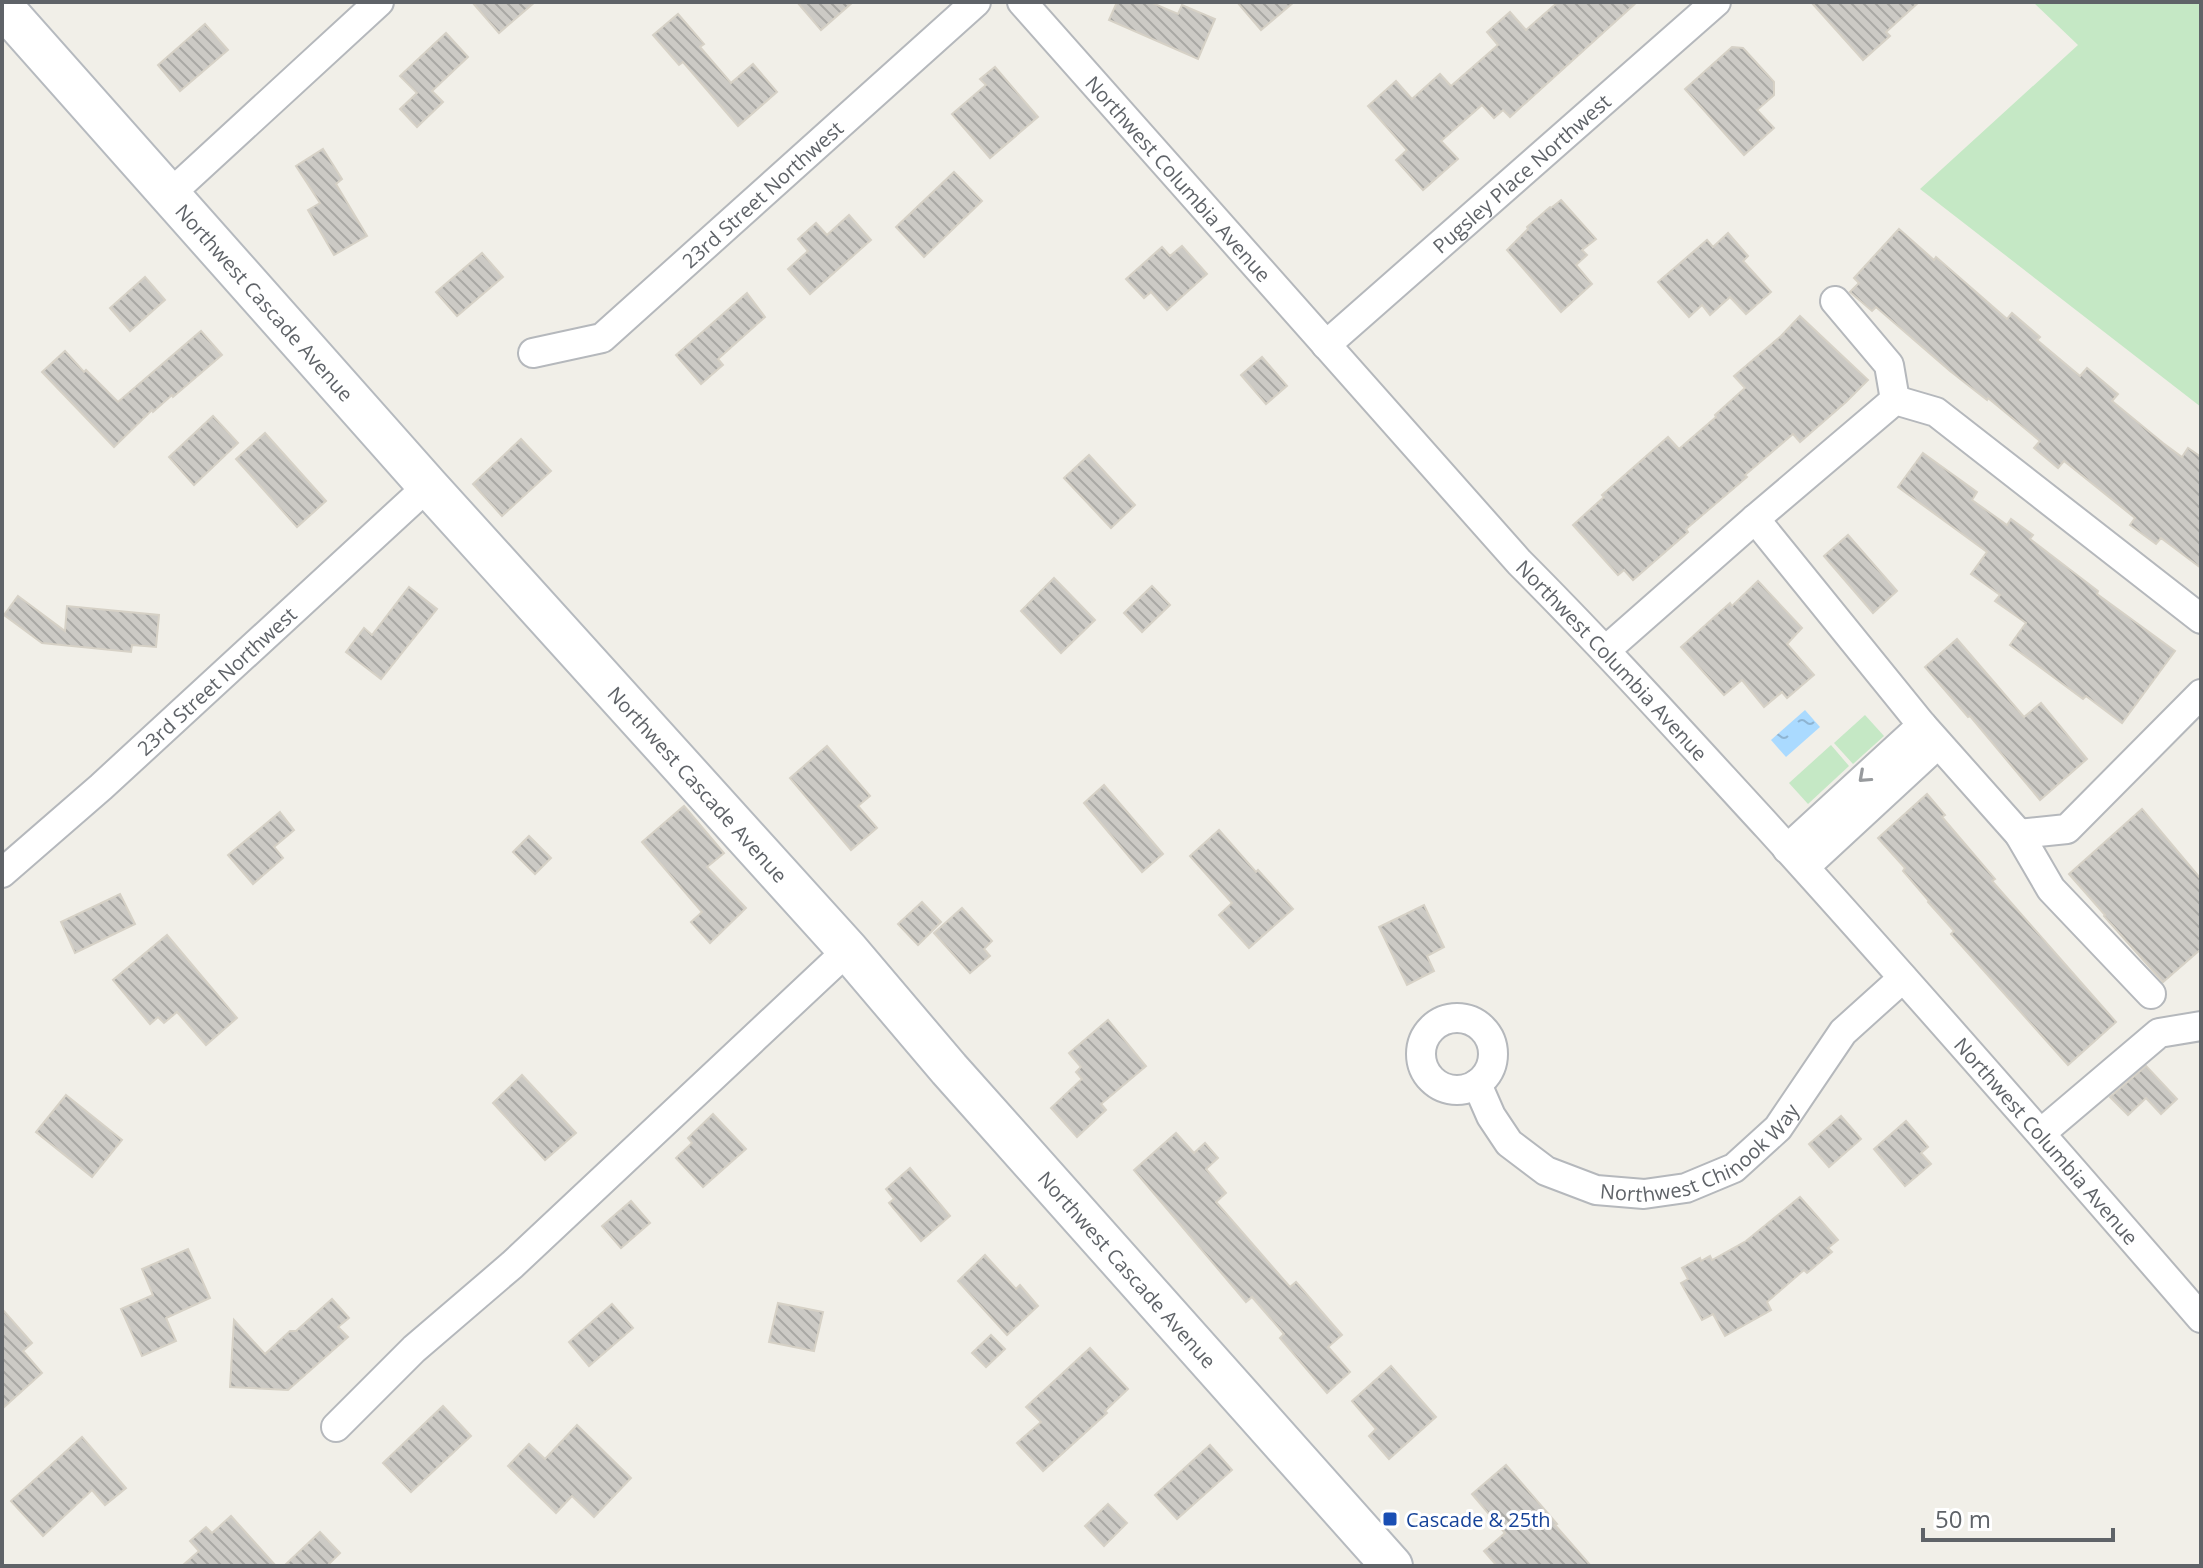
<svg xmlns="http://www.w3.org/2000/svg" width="2203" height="1568" viewBox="0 0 2203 1568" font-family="'Open Sans',sans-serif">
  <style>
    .green { fill: #c5e8c5 }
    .water { fill: url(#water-ripples) }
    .building { fill: url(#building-back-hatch); stroke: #d6d1c6; stroke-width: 2 }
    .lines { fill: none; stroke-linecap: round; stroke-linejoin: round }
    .street-casing { stroke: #b5b8bc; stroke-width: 32 }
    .secondary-casing { stroke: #b6babf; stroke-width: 44 }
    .street { stroke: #fff; stroke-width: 28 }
    .secondary { stroke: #fff; stroke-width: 40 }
    .oneway { stroke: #979a9d }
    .transit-dot { fill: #1a4fb4; stroke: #fff; stroke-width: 3 }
    .labels { text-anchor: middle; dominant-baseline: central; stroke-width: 6; stroke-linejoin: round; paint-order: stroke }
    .street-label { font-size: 20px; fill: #5f6368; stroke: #fff }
    .transit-label { font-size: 20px; fill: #164399; stroke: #fff; text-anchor: start }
  </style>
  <defs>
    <pattern id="water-ripples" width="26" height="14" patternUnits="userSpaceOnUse" patternTransform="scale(2)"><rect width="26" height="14" fill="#aadaff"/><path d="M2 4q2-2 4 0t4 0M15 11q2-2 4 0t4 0" fill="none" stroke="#8eb4d2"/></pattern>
    <pattern id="building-back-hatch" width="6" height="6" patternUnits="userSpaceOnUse" patternTransform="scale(2)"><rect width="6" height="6" fill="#cccac5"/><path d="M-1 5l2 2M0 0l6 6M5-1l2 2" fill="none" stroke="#a9a8a4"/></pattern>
  </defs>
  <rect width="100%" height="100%" fill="#f1efe8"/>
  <!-- green -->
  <g class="green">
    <path d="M2033,2h168v405l-281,-218 158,-144z"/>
    <path d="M1865,715l19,21 -31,28 -19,-21z"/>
    <path d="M1831,745l18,21 -41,38 -19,-21z"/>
  </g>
  <!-- water -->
  <path class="water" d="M1805,710l15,17 -34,30 -15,-17z"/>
  <!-- building -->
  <g class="building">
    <path d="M472,2h63l-36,31z"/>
    <path d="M797,2h56l-32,28z"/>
    <path d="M1117,2h33l28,12 4,-9 33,14 -17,40 -89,-39z"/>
    <path d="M1237,2h57l-33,28z"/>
    <path d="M1558,2h79l-127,115 -7,-7 -9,8 -12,-13 -41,36 17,18 -35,31 -27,-30 11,-10 -39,-44 28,-25 16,18 28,-25 11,12 47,-41 -11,-13 23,-20 16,18z"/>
    <path d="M1811,2h108l-33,30 4,4 -27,24z"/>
    <path d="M678,14l26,30 -4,3 31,36 22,-19 24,28 -39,34 -55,-64 -4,3 -26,-30z"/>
    <path d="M205,24l23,26 -48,41 -22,-26z"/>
    <path d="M446,33l22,24 -36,34 11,11 -26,25 -17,-18 17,-16 -17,-17z"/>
    <path d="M1732,47l11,1 31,34v13l-17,15 17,18 -30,27 -59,-66z"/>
    <path d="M995,67l43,50 -48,41 -38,-44 34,-29 -6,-6z"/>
    <path d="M323,149l19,30 -6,5 31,52 -33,19 -26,-45 12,-7 -24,-37z"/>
    <path d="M954,172l28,29 -58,56 -28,-30z"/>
    <path d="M1561,200l35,39 -14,11 5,5 -11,10 16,19 -31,28 -54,-62 21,-21 -1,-2 23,-20 1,1z"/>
    <path d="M849,215l22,25 -61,54 -22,-25 20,-18 -10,-12 18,-16 11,12z"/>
    <path d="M1899,229l35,31 2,-3 71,62 5,-6 28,24 -3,3 43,36 7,-8 31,26 -6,7 51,42 19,14 6,-9 13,9v111l-40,-30 -5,6 -26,-19 5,-7 -71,-57 -6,7 -24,-20 6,-7 -52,-43 -1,2 -37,-29 -74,-64 -4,4 -22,-19 9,-9 -5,-5z"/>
    <path d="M1728,233l20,23 -5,5 28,31 -25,22 -16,-17 -20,18 -8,-10 -13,12 -31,-35 49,-42 6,7z"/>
    <path d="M1182,246l25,28 -40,36 -16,-18 -7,6 -18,-19 36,-32 8,9z"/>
    <path d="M482,253l21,24 -46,39 -21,-24z"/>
    <path d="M145,277l20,23 -35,31 -20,-23z"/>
    <path d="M747,293l18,24 -47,42 5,6 -22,19 -25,-29z"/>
    <path d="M1800,316l68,64 -22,22 -46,40 -7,-8 -48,41 2,2 -61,52 2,3 -55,48 -9,-10 -6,5 -45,-50 31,-28 -2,-2 66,-58 11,12 37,-32 -1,-2 30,-27 -11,-12 47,-40z"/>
    <path d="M201,331l21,24 -49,42 -1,-2 -19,17 -1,-2 -38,37 -72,-75 23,-21 19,21 2,-2 32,32z"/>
    <path d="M1262,357l25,29 -21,18 -25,-29z"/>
    <path d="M213,416l25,27 -44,42 -25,-28z"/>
    <path d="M265,433l61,68 -29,26 -61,-68z"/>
    <path d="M521,439l30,32 -49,45 -29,-32z"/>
    <path d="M1923,453l54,39 -5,8 35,25 4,-6 22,16 -3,4 68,52 -1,3 78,57 -53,72 -36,-27 -3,3 -73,-54 16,-22 -31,-22 5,-6 -29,-21 16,-22 -89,-65z"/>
    <path d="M1089,455l46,50 -24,23 -47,-50z"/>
    <path d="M1848,535l49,56 -24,22 -49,-57z"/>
    <path d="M1054,578l41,42 -34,33 -40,-42z"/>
    <path d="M1758,581l44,47 -15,16 27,31 -27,23 -5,-6 -18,15 -22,-27 -18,15 -43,-48 49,-44 2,3z"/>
    <path d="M1152,586l18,19 -28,27 -18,-19z"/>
    <path d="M409,587l28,22 -56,70 -35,-27 18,-24 8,7z"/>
    <path d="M18,596l47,35 2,-25 92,9 -3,32 -24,-2 -1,7 -89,-9 -38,-28z"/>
    <path d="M1957,639l67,78 17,-14 46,56 -47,41 -70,-84 -2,1 -43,-50z"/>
    <path d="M827,746l43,50 -12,10 19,22 -26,22 -61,-72z"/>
    <path d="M1104,785l59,69 -21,18 -58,-69z"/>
    <path d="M1927,794l18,21 -3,2 53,62 -3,2 124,141 -48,43 -117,-131 3,-3 -26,-29 1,-1 -26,-30 2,-3 -27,-30z"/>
    <path d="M684,806l40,47 -17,14 39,41 -36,35 -19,-21 11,-10 -60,-70z"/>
    <path d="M2142,809l59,70v70l-38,33 -59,-66 1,-1 -36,-41z"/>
    <path d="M280,812l14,18 -20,17 9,11 -30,26 -25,-29z"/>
    <path d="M1219,830l37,42 2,-2 35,39 -44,39 -30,-33 13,-12 -42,-47z"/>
    <path d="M529,836l22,22 -16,16 -22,-22z"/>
    <path d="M120,894l15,30 -60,29 -14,-31z"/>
    <path d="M922,902l19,20 -23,23 -20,-21z"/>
    <path d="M1424,905l20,42 -17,9 7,15 -27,14 -28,-58z"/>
    <path d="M962,908l30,33 -8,8 6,7 -20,17 -36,-40z"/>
    <path d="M167,935l70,83 -31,27 -29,-33 -13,11 -6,-6 -8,7 -37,-44z"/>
    <path d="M1108,1020l38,46 -45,38 5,6 -29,27 -26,-29 31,-29 -6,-7 5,-5 -12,-14z"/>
    <path d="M2146,1066l31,33 -16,15 -15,-16 -18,17 -18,-18z"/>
    <path d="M522,1075l54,58 -31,27 -52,-57z"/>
    <path d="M66,1095l56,45 -30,37 -56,-45z"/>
    <path d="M713,1114l33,35 -43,38 -27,-29 16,-15 -4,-5z"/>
    <path d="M1841,1116l20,23 -32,28 -20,-23z"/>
    <path d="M1906,1121l22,26 -7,6 10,11 -26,22 -31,-37z"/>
    <path d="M1176,1133l18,20 11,-10 13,15 -12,11 20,24 -10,9 74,85 6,-5 46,53 -14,12 22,25 -23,21 -47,-55 4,-4 -32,-37 -6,5 -112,-132z"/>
    <path d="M910,1168l40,48 -29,25 -32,-38 5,-4 -8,-10z"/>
    <path d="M1800,1197l38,43 -10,8 4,4 -25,21 -3,-3 -37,32 4,8 -46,26 -12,-22 -11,6 -21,-37 7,-4 -6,-11 18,-10 1,3 9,-5 2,4 34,-19z"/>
    <path d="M631,1201l19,22 -29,25 -19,-22z"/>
    <path d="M188,1249l22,49 -44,20 10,23 -34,15 -21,-47 32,-14 -11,-26z"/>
    <path d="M985,1255l31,34 4,-4 18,21 -31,29 -49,-54z"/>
    <path d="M332,1299l17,19 -11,9 10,10 -60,53 -58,-3 4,-67 31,34 25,-23h6z"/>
    <path d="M778,1303l45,9 -9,39 -45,-9z"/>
    <path d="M612,1304l21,24 -44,38 -20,-24z"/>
    <path d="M2,1309l30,34 -9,8 19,22 -40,36z"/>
    <path d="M991,1335l14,14 -19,18 -14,-14z"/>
    <path d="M1090,1348l38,41 -23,22 2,2 -64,58 -26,-28 24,-21 -15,-15z"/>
    <path d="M1391,1366l45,51 -47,42 -20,-23 7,-7 -24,-28z"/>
    <path d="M443,1406l28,30 -60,56 -28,-29z"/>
    <path d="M577,1425l54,53 -37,39 -22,-21 -16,17 -48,-47 21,-22 16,15z"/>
    <path d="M82,1437l44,51 -21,17 -13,-15 -49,46 -32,-35z"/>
    <path d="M1210,1445l22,25 -55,49 -22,-24z"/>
    <path d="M1506,1465l51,59 -2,1 36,41h-94l-13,-15 21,-18 -33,-39z"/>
    <path d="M1108,1504l19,19 -23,23 -19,-20z"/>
    <path d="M231,1516l45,50h-94l17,-15 -9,-10 16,-14 6,6z"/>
    <path d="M320,1532l20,21 -13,13h-43z"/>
  </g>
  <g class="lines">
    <!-- street casing -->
    <g class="street-casing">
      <g id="street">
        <path id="s1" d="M1022,2l497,560c86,86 167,176 249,265 147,162 290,326 433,491"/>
        <path d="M169,195l210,-193"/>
        <path d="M1835,301l54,64 6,35"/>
        <path id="s2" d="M1326,345l390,-343"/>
        <path id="s3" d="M533,353l69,-15 374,-336"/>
        <path d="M1755,519l167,206 97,109 48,-5 134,-135"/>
        <path d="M1606,650l149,-131 140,-119 41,12 265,207"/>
        <path d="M2019,834l32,55 100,105"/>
        <path d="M1787,849l135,-124"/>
        <path d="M1805,867l133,-123"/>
        <path id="s4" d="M2,873l99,-86 327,-301"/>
        <circle cx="1457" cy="1054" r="36"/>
        <path id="s5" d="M1477,1084l14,32 18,27 37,28 50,19 48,4 42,-6 48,-20 44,-40 65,-96 60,-54"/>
        <path d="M2041,1133l118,-100 42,-7"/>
        <path d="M336,1427l78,-78 98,-84 336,-315"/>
      </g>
    </g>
    <!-- secondary casing -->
    <g class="secondary-casing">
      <g id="secondary">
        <path id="s6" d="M2,6l426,480 420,464 101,119 443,497"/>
      </g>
    </g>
    <!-- street -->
    <use href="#street" class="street"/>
    <!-- secondary -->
    <use href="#secondary" class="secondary"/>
  </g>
  <!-- one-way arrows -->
  <defs><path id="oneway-chevron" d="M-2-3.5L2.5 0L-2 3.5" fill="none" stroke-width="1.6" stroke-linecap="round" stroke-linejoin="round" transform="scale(2)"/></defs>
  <use class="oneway" href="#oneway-chevron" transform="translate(1864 777) rotate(138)"/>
  <!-- markers -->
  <rect class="transit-dot" x="1382" y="1511" width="16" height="16" rx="4"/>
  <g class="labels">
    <!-- street labels -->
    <g class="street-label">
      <text stroke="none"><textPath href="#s2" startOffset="260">Pugsley Place Northwest</textPath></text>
      <text stroke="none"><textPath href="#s1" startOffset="236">Northwest Columbia Avenue</textPath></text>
      <text stroke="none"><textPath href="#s3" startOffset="286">23rd Street Northwest</textPath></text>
      <text stroke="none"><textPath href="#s6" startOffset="396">Northwest Cascade Avenue</textPath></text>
      <text stroke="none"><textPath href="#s1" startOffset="884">Northwest Columbia Avenue</textPath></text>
      <text stroke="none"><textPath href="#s4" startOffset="288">23rd Street Northwest</textPath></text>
      <text stroke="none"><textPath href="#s6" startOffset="1044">Northwest Cascade Avenue</textPath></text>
      <text stroke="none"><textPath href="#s1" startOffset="1532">Northwest Columbia Avenue</textPath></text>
      <text stroke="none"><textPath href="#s5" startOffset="284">Northwest Chinook Way</textPath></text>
      <text stroke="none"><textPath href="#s6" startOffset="1692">Northwest Cascade Avenue</textPath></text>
    </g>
    <!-- transit labels -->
    <g class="transit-label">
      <text x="1406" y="1519">Cascade &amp; 25th</text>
    </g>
  </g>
  <!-- border -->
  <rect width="2203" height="1568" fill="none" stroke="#5f6368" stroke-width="8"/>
  <!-- scale -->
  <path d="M1923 1528v12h190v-12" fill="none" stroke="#5f6368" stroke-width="4"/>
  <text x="1935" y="1528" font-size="24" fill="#5f6368" stroke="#ffffff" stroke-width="6" paint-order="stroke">50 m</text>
</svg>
